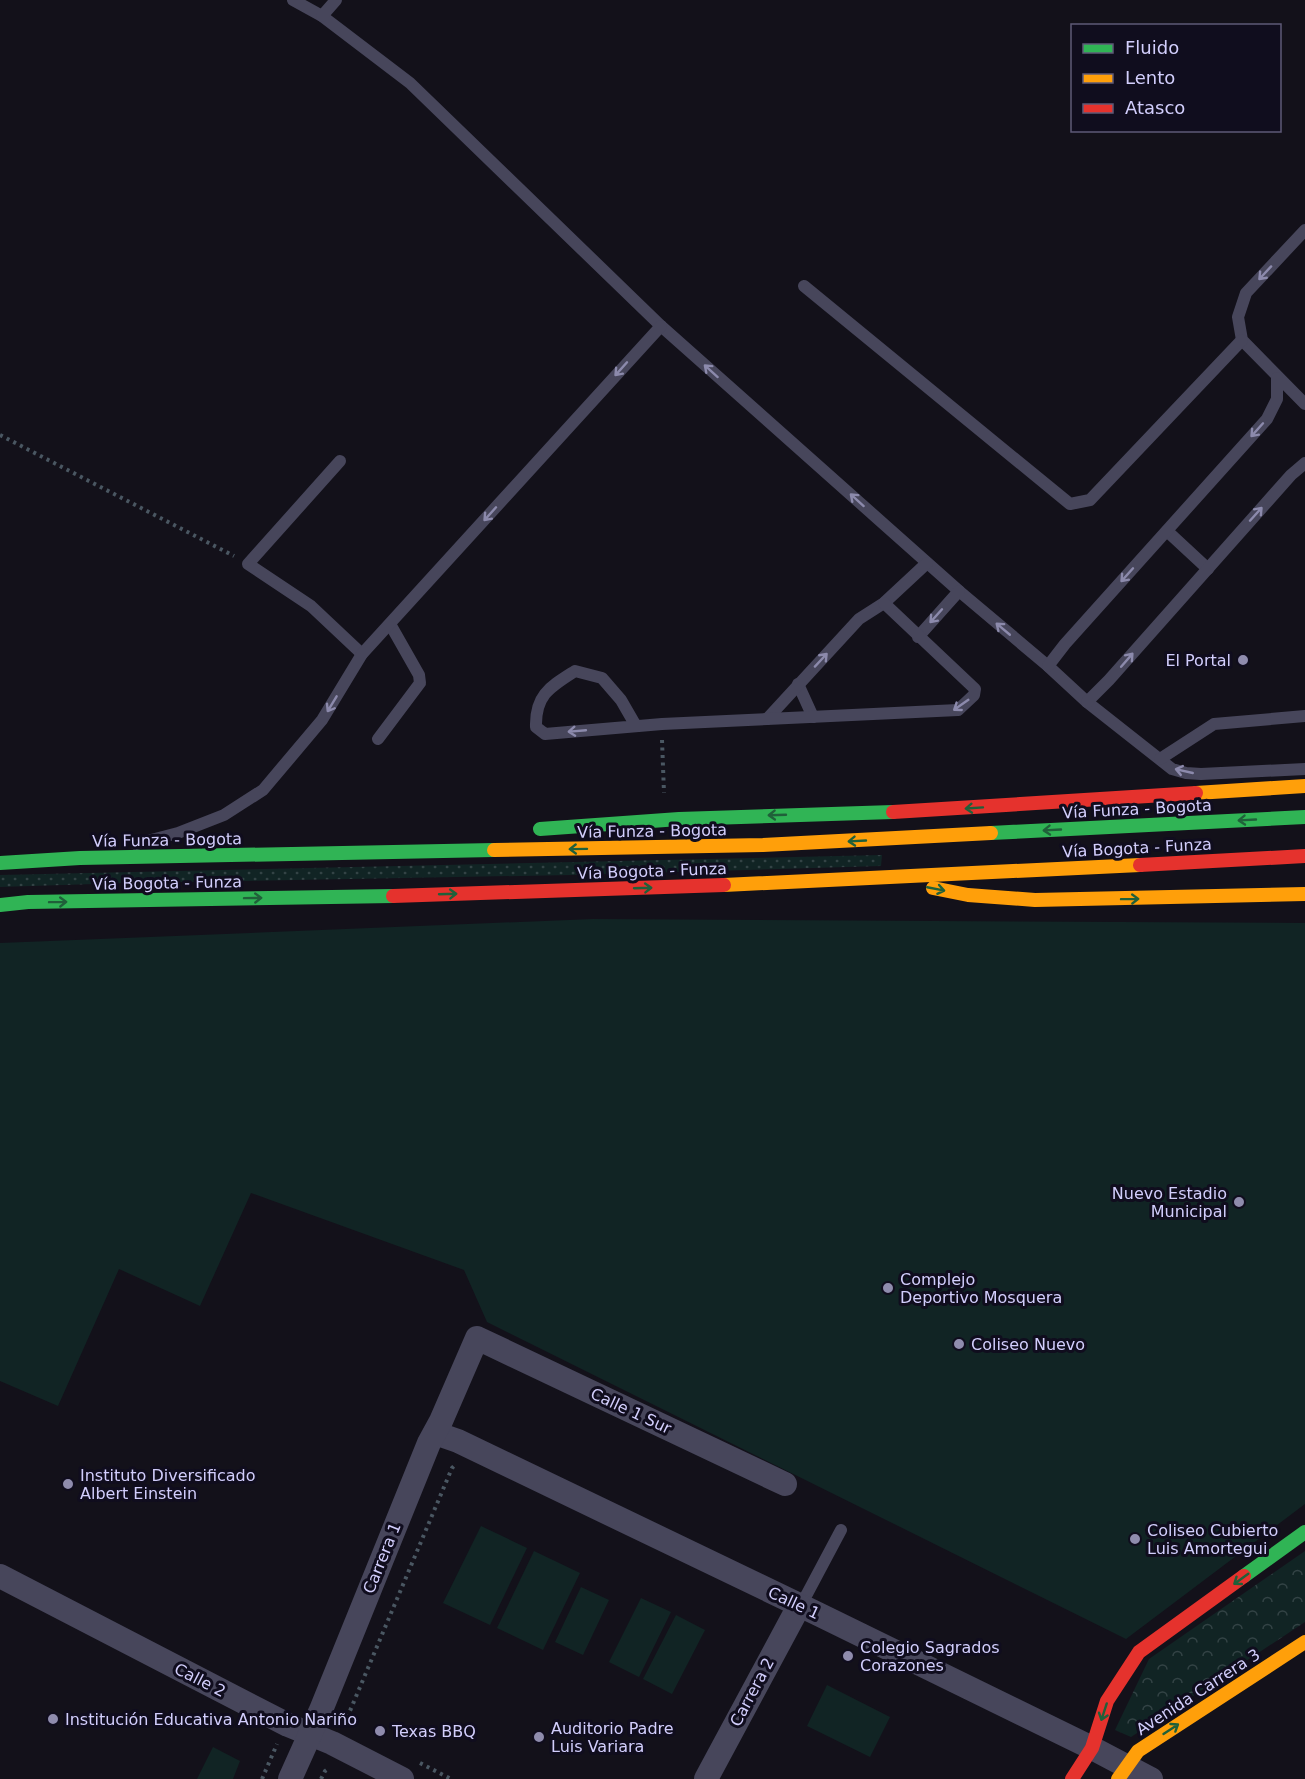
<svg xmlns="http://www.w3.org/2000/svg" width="1305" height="1779" viewBox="0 0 1305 1779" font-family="'DejaVu Sans',sans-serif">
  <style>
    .green { fill: url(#green-dots) }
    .forest { fill: url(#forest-crowns) }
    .pitch { fill: #112424 }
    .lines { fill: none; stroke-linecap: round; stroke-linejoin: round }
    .path { stroke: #4a5762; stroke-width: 4; stroke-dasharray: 3 4.5; stroke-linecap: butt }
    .lane { stroke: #47465b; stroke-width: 12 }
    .street { stroke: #47465b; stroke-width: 24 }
    .fast { stroke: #30b455; stroke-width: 14 }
    .slow { stroke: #ff9f0a; stroke-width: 14 }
    .jam { stroke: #e5322d; stroke-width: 14 }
    .oneway { stroke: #8c8aac }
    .oneway2 { stroke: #20603a }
    .poi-dot { fill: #8f8cad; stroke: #100d1e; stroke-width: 2 }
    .labels { text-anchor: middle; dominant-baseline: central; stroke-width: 6; stroke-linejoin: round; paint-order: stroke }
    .poi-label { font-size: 16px; fill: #d2cefc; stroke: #100d1e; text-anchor: start }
    .street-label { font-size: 16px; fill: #d2cefc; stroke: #100d1e }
  </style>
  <defs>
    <pattern id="green-dots" width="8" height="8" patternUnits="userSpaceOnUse" patternTransform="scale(1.5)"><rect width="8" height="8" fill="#112424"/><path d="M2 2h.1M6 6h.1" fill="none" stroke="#334345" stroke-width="1.8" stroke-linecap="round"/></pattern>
    <pattern id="forest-crowns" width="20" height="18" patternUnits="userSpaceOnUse" patternTransform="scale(1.5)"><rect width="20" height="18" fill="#112424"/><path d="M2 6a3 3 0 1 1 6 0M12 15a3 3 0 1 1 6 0" fill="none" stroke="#334345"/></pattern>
  </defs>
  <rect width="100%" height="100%" fill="#13111a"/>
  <!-- green -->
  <path class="green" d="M882,855l-1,11 -309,9 -446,8 -126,4v-12z"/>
  <!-- forest -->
  <path class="forest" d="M1305,1551v71l-174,115 -16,-7 34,-71z"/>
  <!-- pitch -->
  <g class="pitch">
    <path d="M593,919l712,4v581l-179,135 -639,-317 -23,-52 -213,-77 -51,113 -81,-37 -61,137 -58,-25v-438z"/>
    <path d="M481,1526l46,22 -37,77 -47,-22z"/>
    <path d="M534,1551l46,22 -37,77 -46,-22z"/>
    <path d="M581,1587l28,13 -26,55 -28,-13z"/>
    <path d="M641,1598l30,14 -32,65 -30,-15z"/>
    <path d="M676,1615l29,15 -33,64 -29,-15z"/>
    <path d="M827,1685l63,32 -20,40 -63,-31z"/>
    <path d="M213,1747l27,14 -7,18h-36z"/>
  </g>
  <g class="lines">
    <!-- path -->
    <g class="path">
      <path d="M0,435l234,121"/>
      <path d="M662,740l2,53"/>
      <path d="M347,1725v-7l105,-250 3,-3"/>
      <path d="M420,1763l31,16"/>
      <path d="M262,1779l15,-35"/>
      <path d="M321,1779l4,-8 4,-3"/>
    </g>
    <!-- lane -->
    <g class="lane">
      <path d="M293,0l29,16 88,67 251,243 298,265 89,75 39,36 85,67 14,4 15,1 104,-5"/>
      <path d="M322,16l14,-16"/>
      <path d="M1305,230l-59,63 -8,24 4,23 63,64"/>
      <path d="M804,286l266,218 20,-4 152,-160"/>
      <path d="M340,461l-92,103 63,42 51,48"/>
      <path d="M1167,531l41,38"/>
      <path d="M918,637l41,-46"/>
      <path d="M1048,666l17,-22 202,-225 10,-20v-21"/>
      <path d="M798,684l15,33"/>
      <path d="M1087,702l22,-22 182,-205 14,-12"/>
      <path d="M767,719l92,-100 25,-16 43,-40"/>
      <path d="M636,726l-15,-26 -19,-22 -27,-7c-25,16 -40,24 -39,56l9,7 117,-10 296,-14 16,-15 1,-6 -91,-86"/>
      <path d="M378,739l42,-56 -1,-8 -29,-51"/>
      <path d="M1160,759l54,-35 91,-8"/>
      <path d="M136,844l42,-11 46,-18 39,-25 59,-70 40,-66 299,-328"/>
      <path d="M799,1606l8,-12 34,-64"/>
    </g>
    <!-- street -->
    <g class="street">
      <path d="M435,1433l23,8 360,173 274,134 59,31"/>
      <path d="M0,1576l288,149 44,18 70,36"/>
      <path d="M290,1779l31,-69 108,-267 12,-22 36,-83 308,146"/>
      <path d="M706,1779l93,-173"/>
    </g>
    <!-- fast -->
    <g class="fast">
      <path d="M540,829l139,-10 214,-7"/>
      <path d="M991,833l314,-16"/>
      <path d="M0,863l80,-5 414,-8"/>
      <path d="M0,905l28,-3 365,-6"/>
      <path d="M1244,1576l61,-44"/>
    </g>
    <!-- slow -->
    <g class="slow">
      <path d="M1196,793l109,-7"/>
      <path d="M494,850l269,-5 228,-12"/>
      <path d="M724,885l416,-20"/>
      <path d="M933,888l35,7 67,5 270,-6"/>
      <path d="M1118,1779l20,-28 167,-109"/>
    </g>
    <!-- jam -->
    <g class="jam">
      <path d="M893,812l303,-19"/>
      <path d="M1140,865l165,-9"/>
      <path d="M393,896l331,-11"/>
      <path d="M1072,1779l20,-31 15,-47 32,-49 105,-76"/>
    </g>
  </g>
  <!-- one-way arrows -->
  <defs><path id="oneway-shaft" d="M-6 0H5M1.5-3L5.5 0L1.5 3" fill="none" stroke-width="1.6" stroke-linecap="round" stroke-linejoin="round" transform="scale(1.5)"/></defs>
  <g class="oneway">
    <use href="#oneway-shaft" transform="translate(1265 273) rotate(133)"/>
    <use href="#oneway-shaft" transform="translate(621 369) rotate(132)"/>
    <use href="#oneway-shaft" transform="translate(711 371) rotate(-138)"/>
    <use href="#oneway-shaft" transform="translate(1257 430) rotate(132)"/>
    <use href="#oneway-shaft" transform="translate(857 500) rotate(-138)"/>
    <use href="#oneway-shaft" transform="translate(490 514) rotate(132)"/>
    <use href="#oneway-shaft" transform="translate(1256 514) rotate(-48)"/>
    <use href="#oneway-shaft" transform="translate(1127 575) rotate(132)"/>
    <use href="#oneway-shaft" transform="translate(936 616) rotate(132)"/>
    <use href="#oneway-shaft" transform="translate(1003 629) rotate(-140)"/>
    <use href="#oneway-shaft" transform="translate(821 660) rotate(-47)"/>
    <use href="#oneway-shaft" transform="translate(1127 660) rotate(-49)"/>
    <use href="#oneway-shaft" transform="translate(332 704) rotate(121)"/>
    <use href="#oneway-shaft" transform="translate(961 705) rotate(145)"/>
    <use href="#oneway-shaft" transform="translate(577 731) rotate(175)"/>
    <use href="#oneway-shaft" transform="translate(1184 771) rotate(-167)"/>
  </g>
  <g class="oneway2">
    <use href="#oneway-shaft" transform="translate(974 808) rotate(176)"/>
    <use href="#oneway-shaft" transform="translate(777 815) rotate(178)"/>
    <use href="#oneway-shaft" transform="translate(1247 820) rotate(177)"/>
    <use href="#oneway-shaft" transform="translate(1052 830) rotate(177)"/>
    <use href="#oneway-shaft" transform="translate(857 841) rotate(177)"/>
    <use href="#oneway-shaft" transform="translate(578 849) rotate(179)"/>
    <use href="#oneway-shaft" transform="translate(643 888) rotate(-2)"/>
    <use href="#oneway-shaft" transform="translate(936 889) rotate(11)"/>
    <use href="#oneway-shaft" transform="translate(448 894) rotate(-2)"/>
    <use href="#oneway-shaft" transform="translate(253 898) rotate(-1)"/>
    <use href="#oneway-shaft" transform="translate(1130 899) rotate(-1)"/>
    <use href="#oneway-shaft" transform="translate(58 902) rotate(-1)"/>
    <use href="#oneway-shaft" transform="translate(1241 1579) rotate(144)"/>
    <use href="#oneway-shaft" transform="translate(1104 1712) rotate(108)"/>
    <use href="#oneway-shaft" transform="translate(1171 1729) rotate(-33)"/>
  </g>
  <!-- markers -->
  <g class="poi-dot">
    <circle cx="1243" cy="660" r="6"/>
    <circle cx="1239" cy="1202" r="6"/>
    <circle cx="888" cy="1288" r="6"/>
    <circle cx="959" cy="1344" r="6"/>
    <circle cx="68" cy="1484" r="6"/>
    <circle cx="1135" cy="1539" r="6"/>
    <circle cx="848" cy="1656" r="6"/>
    <circle cx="53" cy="1719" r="6"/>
    <circle cx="380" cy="1731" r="6"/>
    <circle cx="539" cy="1737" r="6"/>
  </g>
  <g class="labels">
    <!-- poi labels -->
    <g class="poi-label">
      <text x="1231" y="660" text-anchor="end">El Portal</text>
      <text x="1227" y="1193" text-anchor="end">Nuevo Estadio<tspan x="1227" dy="18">Municipal</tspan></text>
      <text x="900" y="1279">Complejo<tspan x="900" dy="18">Deportivo Mosquera</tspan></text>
      <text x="971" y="1344">Coliseo Nuevo</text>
      <text x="80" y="1475">Instituto Diversificado<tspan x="80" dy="18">Albert Einstein</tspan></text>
      <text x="1147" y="1530">Coliseo Cubierto<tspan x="1147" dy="18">Luis Amortegui</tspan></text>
      <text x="860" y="1647">Colegio Sagrados<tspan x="860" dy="18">Corazones</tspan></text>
      <text x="65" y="1719">Institución Educativa Antonio Nariño</text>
      <text x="551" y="1728">Auditorio Padre<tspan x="551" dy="18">Luis Variara</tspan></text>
      <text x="392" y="1731">Texas BBQ</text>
    </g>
    <!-- street labels -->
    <g class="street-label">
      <text transform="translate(1137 809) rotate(-3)">Vía Funza - Bogota</text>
      <text transform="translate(652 831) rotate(-1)">Vía Funza - Bogota</text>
      <text transform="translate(167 840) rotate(-1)">Vía Funza - Bogota</text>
      <text transform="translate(1137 848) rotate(-3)">Vía Bogota - Funza</text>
      <text transform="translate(652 871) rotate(-2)">Vía Bogota - Funza</text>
      <text transform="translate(167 883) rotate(-1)">Vía Bogota - Funza</text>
      <text transform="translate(631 1411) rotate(25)">Calle 1 Sur</text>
      <text transform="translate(382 1558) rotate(-68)">Carrera 1</text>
      <text transform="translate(794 1603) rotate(25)">Calle 1</text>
      <text transform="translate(200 1680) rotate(27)">Calle 2</text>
      <text transform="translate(752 1692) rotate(-62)">Carrera 2</text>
      <text transform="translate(1198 1692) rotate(-33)">Avenida Carrera 3</text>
    </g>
  </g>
  <!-- legend -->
  <rect x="1071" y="24" width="210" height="108" fill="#100d1e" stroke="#5e5a77" stroke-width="1.5"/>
  <rect x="1083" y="44" width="30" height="9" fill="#30b455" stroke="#5e5a77" stroke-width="1.5"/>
  <text x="1125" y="54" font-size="18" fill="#d2cefc">Fluido</text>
  <rect x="1083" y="74" width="30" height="9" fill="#ff9f0a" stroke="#5e5a77" stroke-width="1.5"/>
  <text x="1125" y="84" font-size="18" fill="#d2cefc">Lento</text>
  <rect x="1083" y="104" width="30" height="9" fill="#e5322d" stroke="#5e5a77" stroke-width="1.5"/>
  <text x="1125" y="114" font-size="18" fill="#d2cefc">Atasco</text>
</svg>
